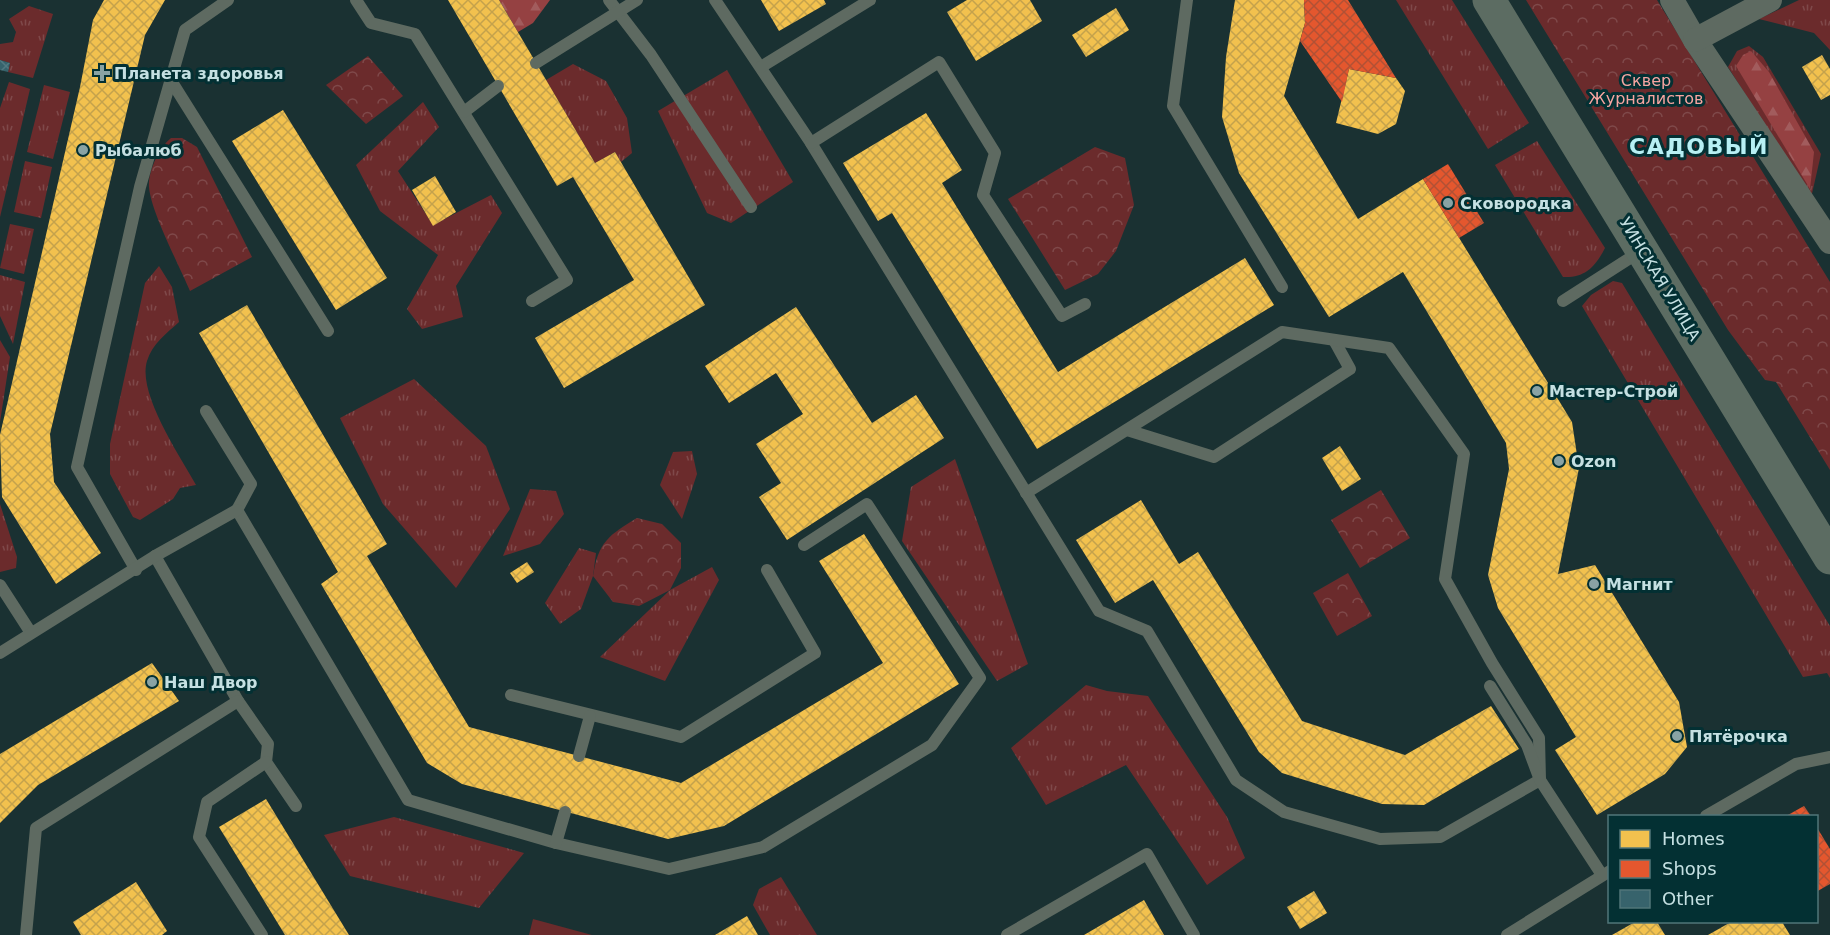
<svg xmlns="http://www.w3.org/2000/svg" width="1830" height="935" viewBox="0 0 1830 935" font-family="'DejaVu Sans',sans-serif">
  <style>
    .grass { fill: url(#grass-tufts) }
    .forest { fill: url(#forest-firs) }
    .park { fill: url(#park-crowns) }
    .pitch { fill: #6b2b2c }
    .homes { fill: url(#homes-cross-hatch) }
    .shops { fill: url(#shops-cross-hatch) }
    .building { fill: url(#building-cross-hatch) }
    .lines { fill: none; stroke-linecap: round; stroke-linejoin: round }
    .lane { stroke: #5e6a61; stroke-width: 12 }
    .street { stroke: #5e6a61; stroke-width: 24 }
    .secondary { stroke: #5c6c62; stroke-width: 33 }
    .poi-dot { fill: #89a3a4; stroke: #033033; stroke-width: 2 }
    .labels { text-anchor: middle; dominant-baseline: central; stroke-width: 6; stroke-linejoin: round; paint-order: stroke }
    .poi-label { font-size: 16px; font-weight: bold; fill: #c5e0e2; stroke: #033033; text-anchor: start }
    .park-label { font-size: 16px; fill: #f7a5a1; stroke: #033033 }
    .street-label { font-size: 16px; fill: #c5e0e2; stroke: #033033 }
    .district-label { font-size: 22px; font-weight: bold; letter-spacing: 1.5px; fill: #b7f0f4; stroke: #033033 }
  </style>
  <defs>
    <pattern id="grass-tufts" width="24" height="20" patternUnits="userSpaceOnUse" patternTransform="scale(1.5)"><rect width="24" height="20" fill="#6b2b2c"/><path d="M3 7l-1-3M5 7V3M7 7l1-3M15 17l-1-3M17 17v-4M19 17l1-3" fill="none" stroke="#7f494a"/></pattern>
    <pattern id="forest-firs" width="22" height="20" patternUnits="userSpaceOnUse" patternTransform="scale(1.5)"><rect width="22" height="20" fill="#954142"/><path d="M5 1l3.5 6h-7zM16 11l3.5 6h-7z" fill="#a25c5d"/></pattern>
    <pattern id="park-crowns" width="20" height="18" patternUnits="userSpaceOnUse" patternTransform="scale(1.5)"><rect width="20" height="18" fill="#6b2b2c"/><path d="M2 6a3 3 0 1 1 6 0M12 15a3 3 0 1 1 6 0" fill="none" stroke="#7f494a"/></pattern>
    <pattern id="homes-cross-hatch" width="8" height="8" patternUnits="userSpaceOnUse" patternTransform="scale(1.5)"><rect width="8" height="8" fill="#f2c14e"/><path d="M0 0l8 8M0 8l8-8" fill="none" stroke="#c4a24c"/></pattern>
    <pattern id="shops-cross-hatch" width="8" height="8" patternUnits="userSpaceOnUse" patternTransform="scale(1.5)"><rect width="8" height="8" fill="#e4572e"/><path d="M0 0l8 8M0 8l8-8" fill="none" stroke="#b15135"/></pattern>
    <pattern id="building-cross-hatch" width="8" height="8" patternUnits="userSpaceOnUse" patternTransform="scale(1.5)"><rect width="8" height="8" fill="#37636c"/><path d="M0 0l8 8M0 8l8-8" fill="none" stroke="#527981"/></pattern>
  </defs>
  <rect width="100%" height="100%" fill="#1a3132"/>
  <!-- grass -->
  <g class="grass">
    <path d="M1396,0h56l77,123 -41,26z"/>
    <path d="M1799,0h31v50l-16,-17 -55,-14z"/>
    <path d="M29,6l24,8 -20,64 -25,-6 2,-9 -10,-3v-16l13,-2 3,-10 -7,-13z"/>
    <path d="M1749,46l14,11 58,97 -10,44 -83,-131 9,-16z"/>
    <path d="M573,64l33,17 21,37 5,35 -11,9 -6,-10 -20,11 -49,-83z"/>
    <path d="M727,70l66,112 -62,41 -24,-10 -49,-102z"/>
    <path d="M9,82l21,7 -30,128v-109z"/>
    <path d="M44,85l26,7 -17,67 -26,-7z"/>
    <path d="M423,102l16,25 -41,44 35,54 58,-30 11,18 -46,73 7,31 -41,12 -15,-20 31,-54 -58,-44 -24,-46z"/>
    <path d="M1537,141l68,107c-10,19 -20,30 -42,29l-68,-112z"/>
    <path d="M25,161l27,6 -11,51 -27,-6z"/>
    <path d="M10,224l24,5 -10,45 -24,-6z"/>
    <path d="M159,266l13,21 7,35c-12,11 -27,22 -32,39 -10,32 33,95 49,124l-16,3 -7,11 -33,21 -7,-3 -23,-43v-30l35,-161z"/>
    <path d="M0,275l25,7 -12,62 -13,-28z"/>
    <path d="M1613,281l9,2 208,343v52l-3,-5 -24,4 -221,-371 9,-11z"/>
    <path d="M0,340l10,17 -10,65z"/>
    <path d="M414,379l72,67 24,63 -54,79 -73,-84 -43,-86z"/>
    <path d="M692,451l5,23 -15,45 -22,-34 13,-33z"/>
    <path d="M955,459l73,205 -31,17 -95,-140 9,-54z"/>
    <path d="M530,489l26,2 8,23 -24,30 -37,12z"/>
    <path d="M0,504l17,53 -1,11 -16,4z"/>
    <path d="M579,548l17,5 -3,23 -12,33 -21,15 -15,-21z"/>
    <path d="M712,567l7,13 -54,101 -65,-24 70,-67z"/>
    <path d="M1086,685l21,6 41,5 79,121 18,41 -38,27 -81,-120 -80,40 -35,-57z"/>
    <path d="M394,817l130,36 -45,55 -129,-32 -26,-41z"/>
    <path d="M781,877l36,58h-47l-17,-30 6,-16z"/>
  </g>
  <!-- forest -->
  <g class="forest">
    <path d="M499,0h51l-17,23 -15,9z"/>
    <path d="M1751,51l18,21 45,80 -4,37 -74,-123 7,-11z"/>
  </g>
  <!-- park -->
  <g class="park">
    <path d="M1526,0h131l173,282v188l-54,-88 -11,-2 -37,-50z"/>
    <path d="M368,56l35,40 -37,28 -40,-39z"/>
    <path d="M171,138h11l15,9 55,110 -62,34c-11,-26 -39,-79 -41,-104 -1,-16 10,-39 22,-49z"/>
    <path d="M1095,147l30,11 9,47 -18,46 -18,23 -33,16 -57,-91z"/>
    <path d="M1381,490l29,48 -50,30 -29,-48z"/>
    <path d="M637,518l25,6 19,19v25l-11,22 -31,16 -26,-4 -20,-26c5,-34 16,-41 44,-58z"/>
    <path d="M1348,573l24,43 -35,20 -24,-43z"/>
  </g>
  <!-- pitch -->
  <path class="pitch" d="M533,919l59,16h-63z"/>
  <!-- homes -->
  <g class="homes">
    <path d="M104,0h61l-20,35 -95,399 4,48 47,71 -45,31 -54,-87 -2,-62 80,-348 13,-67z"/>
    <path d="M448,0h51l96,163 20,-11 90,153 -141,83 -29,-50 99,-58 -61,-103 -16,9z"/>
    <path d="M761,0h63l2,4 -47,27z"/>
    <path d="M967,0h63l12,21 -66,40 -29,-49z"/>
    <path d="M1235,0h69l1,23 -21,73 74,123 65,-40 149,243 7,46 -21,106 37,-9 84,137 8,45 -22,27 -68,41 -42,-65 21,-13 -78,-129 -10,-33 21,-106 -3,-26 -103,-171 -74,45 -90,-144 -17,-56 4,-60z"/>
    <path d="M1116,8l13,22 -43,27 -14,-22z"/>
    <path d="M1822,55l8,14v26l-9,5 -19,-33z"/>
    <path d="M1349,69l47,9 9,13 -9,33 -18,10 -42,-11z"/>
    <path d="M283,110l104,168 -51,32 -104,-169z"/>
    <path d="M926,113l36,57 -20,13 116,189 187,-114 29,47 -237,144 -145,-236 -14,8 -35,-58z"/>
    <path d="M435,176l21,36 -23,14 -21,-36z"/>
    <path d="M247,305l140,239 -20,12 102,171 212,56 202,-120 -64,-102 45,-27 95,150 -235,142 -56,13 -206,-55 -35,-21 -106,-179 17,-12 -139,-239z"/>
    <path d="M796,307l76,116 44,-28 28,43 -157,102 -28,-43 22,-14 -25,-39 47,-30 -27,-41 -47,30 -24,-37z"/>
    <path d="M1340,446l21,33 -19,12 -20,-33z"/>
    <path d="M1141,500l38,64 19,-12 104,169 103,34 86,-49 28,43 -95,56 -42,-1 -100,-31 -23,-21 -106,-172 -38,23 -39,-63z"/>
    <path d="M527,562l7,10 -17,11 -7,-10z"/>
    <path d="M152,663l27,38 -141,84 -38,38v-69z"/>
    <path d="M266,799l83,136h-64l-66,-108z"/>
    <path d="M136,882l31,49 -5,4h-81l-8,-13z"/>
    <path d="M1314,891l13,22 -27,16 -13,-22z"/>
    <path d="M1144,900l20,35h-80z"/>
    <path d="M747,916l11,19h-43z"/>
    <path d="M1635,922h22l8,13h-53z"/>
    <path d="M1731,922h51l8,13h-82z"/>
  </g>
  <!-- shops -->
  <g class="shops">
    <path d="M1304,0h44l48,78 -47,-9 -7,33 -42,-61 5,-18z"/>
    <path d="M1448,164l36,59 -25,15 -36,-59z"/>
    <path d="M1804,806l7,10h-25z"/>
    <path d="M1816,826l14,23v35l-14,8z"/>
  </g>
  <!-- building -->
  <path class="building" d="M0,60l10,3 -2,9 -8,-2z"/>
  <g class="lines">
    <!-- lane -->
    <g class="lane">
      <path d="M356,0l15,23 44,11 152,246 -35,21"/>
      <path d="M609,0l42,55 100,152"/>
      <path d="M715,0l96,143 288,468 48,20 89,149 48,32 96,27 60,-2 100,-57"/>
      <path d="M1187,0l-14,106 109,181"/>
      <path d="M536,63l101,-63"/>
      <path d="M761,67l109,-67"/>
      <path d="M170,79l158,252"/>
      <path d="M464,112l34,-26"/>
      <path d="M811,143l128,-81 56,91 -12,42 79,121 23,-12"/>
      <path d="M1563,301l78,-50"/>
      <path d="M206,411l45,73 -14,26 171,290 148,43 113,26 94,-22 169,-102 48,-67 -113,-174 -63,41"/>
      <path d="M1127,430l87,27 136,-88 -16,-29"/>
      <path d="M1026,493l256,-161 107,16 75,106 -19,125 47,84 47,75 1,42"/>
      <path d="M155,556l83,145 30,43 -2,18 30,44"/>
      <path d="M136,570l-59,-103 63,-280 45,-157 43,-30"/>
      <path d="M0,585l31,48"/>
      <path d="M0,653l155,-97 82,-46"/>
      <path d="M1490,686l37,59 13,35 62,95"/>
      <path d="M511,695l170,42 134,-84 -48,-83"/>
      <path d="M579,756l11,-40"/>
      <path d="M1706,816l90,-52 34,-7"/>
      <path d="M556,843l9,-31"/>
      <path d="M26,935l10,-107 202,-127"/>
      <path d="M262,935l-63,-98 8,-35 59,-40"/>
      <path d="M1007,935l140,-81 47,81"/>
      <path d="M1507,935l103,-64"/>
    </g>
    <!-- street -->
    <g class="street">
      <path d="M1672,0l23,40 135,202"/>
      <path d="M1695,40l75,-40"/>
    </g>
    <!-- secondary -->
    <path class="secondary" d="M1489,0l341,558"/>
  </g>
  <!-- markers -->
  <g class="poi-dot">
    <path d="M99 64h6v6h6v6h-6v6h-6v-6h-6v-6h6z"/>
    <circle cx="83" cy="150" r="6"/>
    <circle cx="1448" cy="203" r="6"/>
    <circle cx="1537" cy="391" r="6"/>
    <circle cx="1559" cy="461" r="6"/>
    <circle cx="1594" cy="584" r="6"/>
    <circle cx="152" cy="682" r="6"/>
    <circle cx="1677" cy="736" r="6"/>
  </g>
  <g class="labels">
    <!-- poi labels -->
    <g class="poi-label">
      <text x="114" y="73">Планета здоровья</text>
      <text x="95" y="150">Рыбалюб</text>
      <text x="1460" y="203">Сковородка</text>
      <text x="1549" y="391">Мастер-Строй</text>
      <text x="1571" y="461">Ozon</text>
      <text x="1606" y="584">Магнит</text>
      <text x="164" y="682">Наш Двор</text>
      <text x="1689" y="736">Пятёрочка</text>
    </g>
    <!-- park labels -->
    <g class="park-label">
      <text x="1646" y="80">Сквер<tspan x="1646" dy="18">Журналистов</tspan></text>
    </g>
    <!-- street labels -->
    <g class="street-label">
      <text transform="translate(1660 279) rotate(59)">УИНСКАЯ УЛИЦА</text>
    </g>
    <!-- district labels -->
    <g class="district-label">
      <text x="1699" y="146">САДОВЫЙ</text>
    </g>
  </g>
  <!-- legend -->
  <rect x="1608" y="815" width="210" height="108" fill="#033033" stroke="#517679" stroke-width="1.5"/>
  <rect x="1620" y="830" width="30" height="18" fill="#f2c14e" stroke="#517679" stroke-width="1.5"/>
  <text x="1662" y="845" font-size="18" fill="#c5e0e2">Homes</text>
  <rect x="1620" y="860" width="30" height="18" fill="#e4572e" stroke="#517679" stroke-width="1.5"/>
  <text x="1662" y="875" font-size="18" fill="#c5e0e2">Shops</text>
  <rect x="1620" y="890" width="30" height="18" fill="#37636c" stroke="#517679" stroke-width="1.5"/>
  <text x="1662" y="905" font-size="18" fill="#c5e0e2">Other</text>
</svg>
